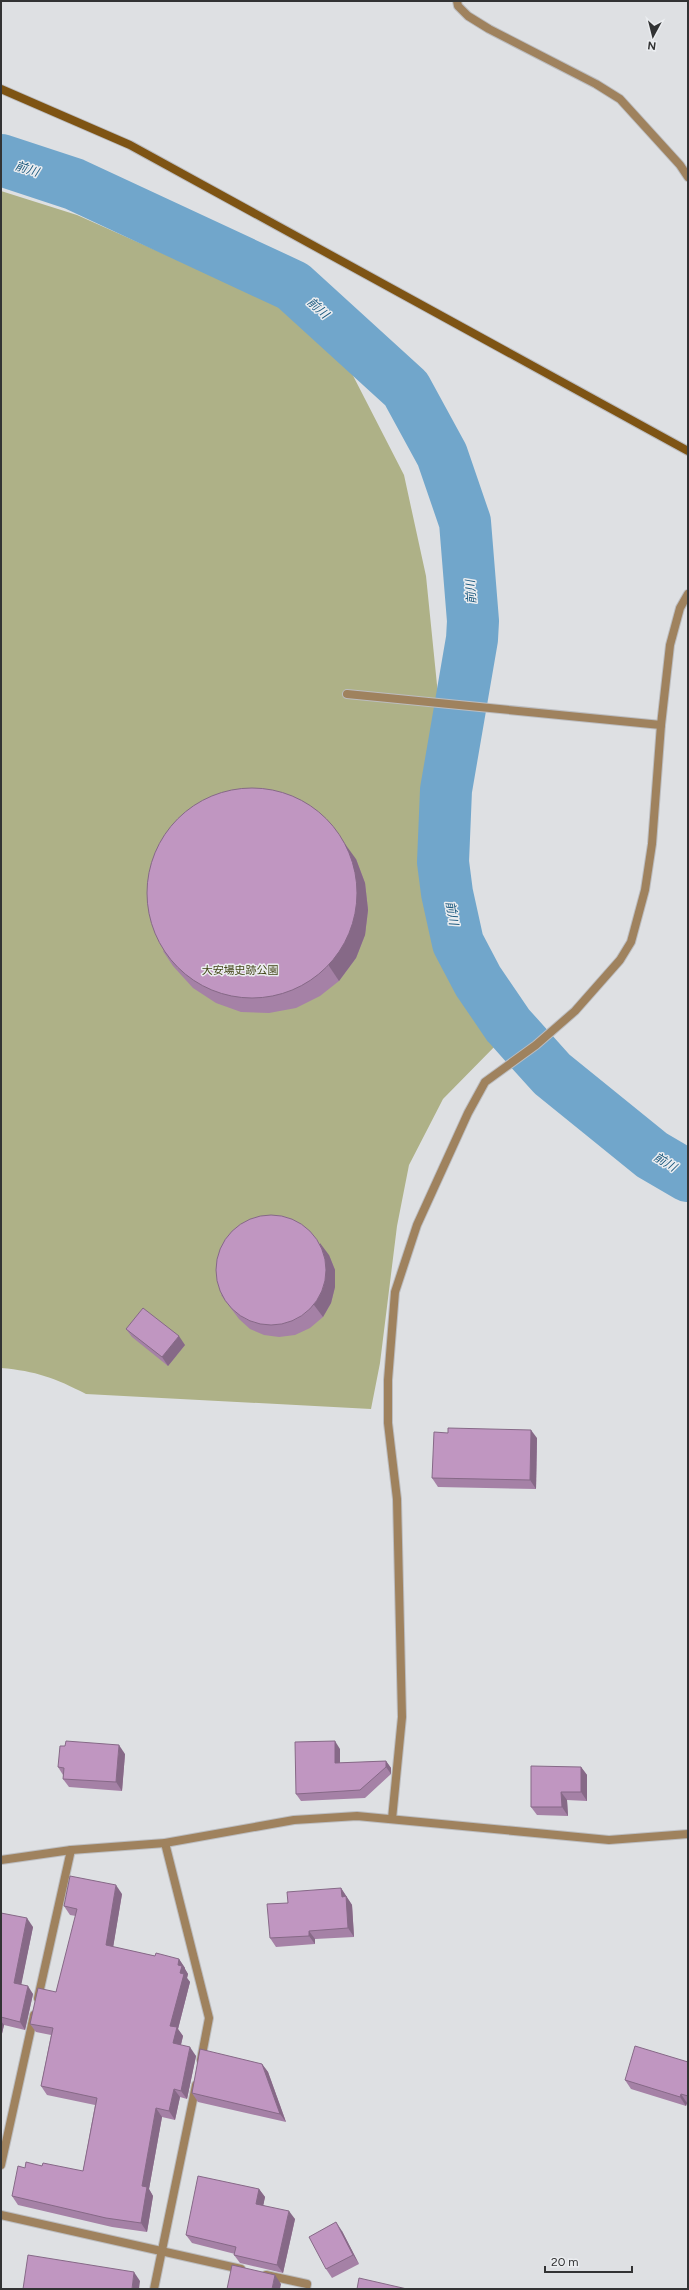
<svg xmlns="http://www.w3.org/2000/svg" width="689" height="2290" viewBox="0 0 689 2290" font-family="Figtree,'Noto Sans JP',sans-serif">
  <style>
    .green { fill: #aeb187 }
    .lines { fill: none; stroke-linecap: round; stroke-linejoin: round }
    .river { stroke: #71a6cb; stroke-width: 52 }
    .street-casing { stroke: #bcbdc0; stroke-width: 10 }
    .secondary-casing { stroke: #bcbdc0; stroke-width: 10 }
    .street { stroke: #9f825e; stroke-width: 8 }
    .secondary { stroke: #7e5414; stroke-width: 8 }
    .wall { fill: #a581a6 }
    .shaded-wall { fill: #866987 }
    .building { fill: #c096c1; stroke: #866987 }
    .labels { text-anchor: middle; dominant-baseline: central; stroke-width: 3; stroke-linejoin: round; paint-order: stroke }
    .park-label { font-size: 11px; fill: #444619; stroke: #ebedf0 }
    .water-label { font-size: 12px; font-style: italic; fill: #1b597e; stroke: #ebedf0 }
  </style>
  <rect width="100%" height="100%" fill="#dee0e3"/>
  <!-- green -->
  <path class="green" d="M1,191l76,24 204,91 64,54 59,115 22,101 19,188 41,212 15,64 -58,59 -34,66 -12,61 -17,137 -9,46 -285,-15c-31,-16 -50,-23 -85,-26z"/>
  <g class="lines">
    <!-- river -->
    <path class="river" d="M1,160l73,24 219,102 113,103 36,66 23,67 8,99 -1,18 -26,151 -3,72 4,31 11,50 20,38 30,44 44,49 100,81 36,21"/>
    <!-- street casing -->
    <g class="street-casing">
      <g id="street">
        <path d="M457,1l1,5 10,10 21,13 107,55 24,15 60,66 8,12"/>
        <path d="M347,694l314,31"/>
        <path d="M392,1819l10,-102 -5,-218 -9,-76v-43l7,-88 22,-67 51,-112 17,-31 51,-37 39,-34 45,-51 11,-18 14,-52 7,-46 9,-119 9,-80 10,-37 8,-14"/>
        <path d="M165,1843l44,175 -8,42"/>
        <path d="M1,1860l70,-10 94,-7 129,-23 63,-4 252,24 79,-6"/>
        <path d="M38,1998l33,-148"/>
        <path d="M1,2165l33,-150"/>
        <path d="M1,2215l240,54"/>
        <path d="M266,2275l41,9 -1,5"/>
        <path d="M154,2289l42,-204"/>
      </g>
    </g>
    <!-- secondary casing -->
    <g class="secondary-casing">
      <path id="secondary" d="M1,89l129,56 558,306"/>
    </g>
    <!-- street -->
    <use href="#street" class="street"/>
    <!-- secondary -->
    <use href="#secondary" class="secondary"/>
  </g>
  <!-- wall -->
  <g class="wall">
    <path d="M356,859l9,24 3,27 -3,25 -9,23 -17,23 -19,15 -24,12 -27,5 -28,-1 -25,-9 -23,-15 -20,-22 -10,-15z"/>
    <path d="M329,1255l6,15v17l-4,16 -8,14 -13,11 -15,7 -16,2 -15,-2 -14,-6 -11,-10 -18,-24z"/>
    <path d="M126,1329l59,16 -17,21 -36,-29z"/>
    <path d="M448,1433l89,5 -1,51 -98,-2 -6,-9z"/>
    <path d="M340,1749v14l46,-2 5,7v6l-26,24 -64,3 -5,-7z"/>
    <path d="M125,1754l-3,37 -53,-4 -6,-8v-4l-5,-8z"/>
    <path d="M581,1767l6,8v26l-20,-1 1,16 -31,-1 -6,-8z"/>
    <path d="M341,1888l11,17 2,32 -39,2v5l-39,3 -6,-9 18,-35z"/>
    <path d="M122,1894l-9,53 42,9 24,3 6,9v1l3,5 -1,4 3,4 -12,47 5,7 -2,9 15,11 -9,43 -7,-2 -5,23 -13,-3 -13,72 4,7 -6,36 -35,-5 -94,-22 -6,-9 13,-28 17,-2 41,5 12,-66 -48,-10 -6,-9 10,-51 -15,-3 -6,-8 26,-32 20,-76 -6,-1 -6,-9z"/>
    <path d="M1,1913l32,14 -12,57 12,10 -8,36 -21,-5 -3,13z"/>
    <path d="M688,2062v41h-1l-1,3 -55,-17 -6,-9z"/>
    <path d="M262,2064l6,8 18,50 -88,-20 -6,-9z"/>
    <path d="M259,2189l6,8 -2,8 32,14 -12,54 -43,-10 -6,-8 1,-1 -43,-11 -6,-8z"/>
    <path d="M342,2231l17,33 -27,14 -6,-9z"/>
  </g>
  <!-- shaded-wall -->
  <g class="shaded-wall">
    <path d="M332,826l24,33 9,24 3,27 -3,25 -9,23 -17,23 -10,-15z"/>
    <path d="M320,1243l9,12 6,15v17l-4,16 -8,14 -9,-12z"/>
    <path d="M179,1336l6,9 -17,21 -6,-9z"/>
    <path d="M531,1430l6,8 -1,51 -6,-9z"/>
    <path d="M335,1741l5,8v22l-5,-8z"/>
    <path d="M119,1745l6,9 -3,37 -6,-9z"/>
    <path d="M386,1761l5,7v6l-5,-7z"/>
    <path d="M581,1767l6,8v26l-6,-9z"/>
    <path d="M561,1792l6,8 1,16 -6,-9z"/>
    <path d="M116,1885l6,9 -10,60 -6,-9z"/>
    <path d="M341,1888l11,17 2,32 -6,-9 -6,-31z"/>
    <path d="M27,1918l6,9 -13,64 -6,-8z"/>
    <path d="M309,1931l6,8v5l-6,-8z"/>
    <path d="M179,1959l6,9v1l3,5 -1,4 3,4 -12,47 5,7 -4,16 -6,-9 -3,-17 8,-61z"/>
    <path d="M28,1986l5,8 -8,36 -5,-8z"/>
    <path d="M1,2021l3,4 -3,13z"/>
    <path d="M190,2047l6,9 -9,43 -6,-8z"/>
    <path d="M262,2064l6,8 18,50 -6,-8z"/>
    <path d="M174,2089l6,8 -5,23 -6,-9z"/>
    <path d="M681,2094l6,9 -1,3 -6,-9z"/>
    <path d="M156,2108l6,9 -13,72 4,7 -6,36 -6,-9 1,-37z"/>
    <path d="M259,2189l6,8 -3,15 -6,-8z"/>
    <path d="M289,2211l6,8 -12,54 -6,-8z"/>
    <path d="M336,2222l6,9 17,33 -6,-9z"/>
    <path d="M134,2272l6,9 -1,8h-7z"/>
    <path d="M275,2275l6,9 -1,5h-8z"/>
  </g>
  <!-- building -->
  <g class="building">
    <circle cx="252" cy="893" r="105"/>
    <circle cx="271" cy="1270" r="55"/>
    <path d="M143,1308l36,28 -17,21 -36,-28z"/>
    <path d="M448,1428l83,2 -1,50 -98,-2 2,-46 14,1z"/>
    <path d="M66,1741l53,4 -3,37 -53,-3 1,-11 -6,-1 2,-21h5z"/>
    <path d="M335,1741v22l51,-2v6l-26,23 -64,4 -1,-52z"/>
    <path d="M531,1766l50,1v25h-20l1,15h-31z"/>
    <path d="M70,1876l46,9 -10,60 49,11 1,-3 23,6 -1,6 4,1 -2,7 4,1 -14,52 7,1 -4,16 17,4 -9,44 -7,-2 -5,22 -13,-3 -14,78 5,1 -6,36 -35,-5 -94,-22 6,-30 7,2 1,-6 16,4 1,-3 40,8 14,-73 -56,-12 12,-58 -23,-4 8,-36 18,4 21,-83 -13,-3z"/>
    <path d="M341,1888l1,9 4,-1 2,32 -39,3v5l-39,2 -3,-34 21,-1 -1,-11z"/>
    <path d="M1,1913l26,5 -13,65 14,3 -8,36 -19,-5z"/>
    <path d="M635,2046l53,16v34l-7,-2 -1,3 -55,-17z"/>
    <path d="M200,2049l62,15 18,50 -88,-21z"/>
    <path d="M198,2176l61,13 -3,15 33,7 -12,54 -43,-10 2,-8 -50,-12z"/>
    <path d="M336,2222l17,33 -27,14 -17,-32z"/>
    <path d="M28,2255l106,17 -2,17h-109z"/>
    <path d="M232,2265l43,10 -3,14h-45z"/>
    <path d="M359,2278l48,11h-50z"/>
  </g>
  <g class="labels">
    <!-- park labels -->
    <g class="park-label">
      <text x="240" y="970">大安場史跡公園</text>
    </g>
    <!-- water labels -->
    <g class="water-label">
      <text transform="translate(27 169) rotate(18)">前川</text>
      <text transform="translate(318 308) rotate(42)">前川</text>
      <text transform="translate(471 592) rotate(-94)">前川</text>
      <text transform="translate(452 913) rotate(80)">前川</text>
      <text transform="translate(665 1162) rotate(31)">前川</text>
    </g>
  </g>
  <!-- border -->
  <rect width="689" height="2290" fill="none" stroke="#323334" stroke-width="4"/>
  <!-- north arrow -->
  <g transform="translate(653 36) rotate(187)" stroke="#ebedf0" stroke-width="3" paint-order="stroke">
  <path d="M0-3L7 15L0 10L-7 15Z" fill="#323334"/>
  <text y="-6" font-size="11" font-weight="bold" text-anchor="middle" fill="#323334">N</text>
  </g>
  <!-- scale -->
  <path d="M545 2266v6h87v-6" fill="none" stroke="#323334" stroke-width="2"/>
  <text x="551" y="2266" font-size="12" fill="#323334" stroke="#ebedf0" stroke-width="3" paint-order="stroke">20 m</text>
</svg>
